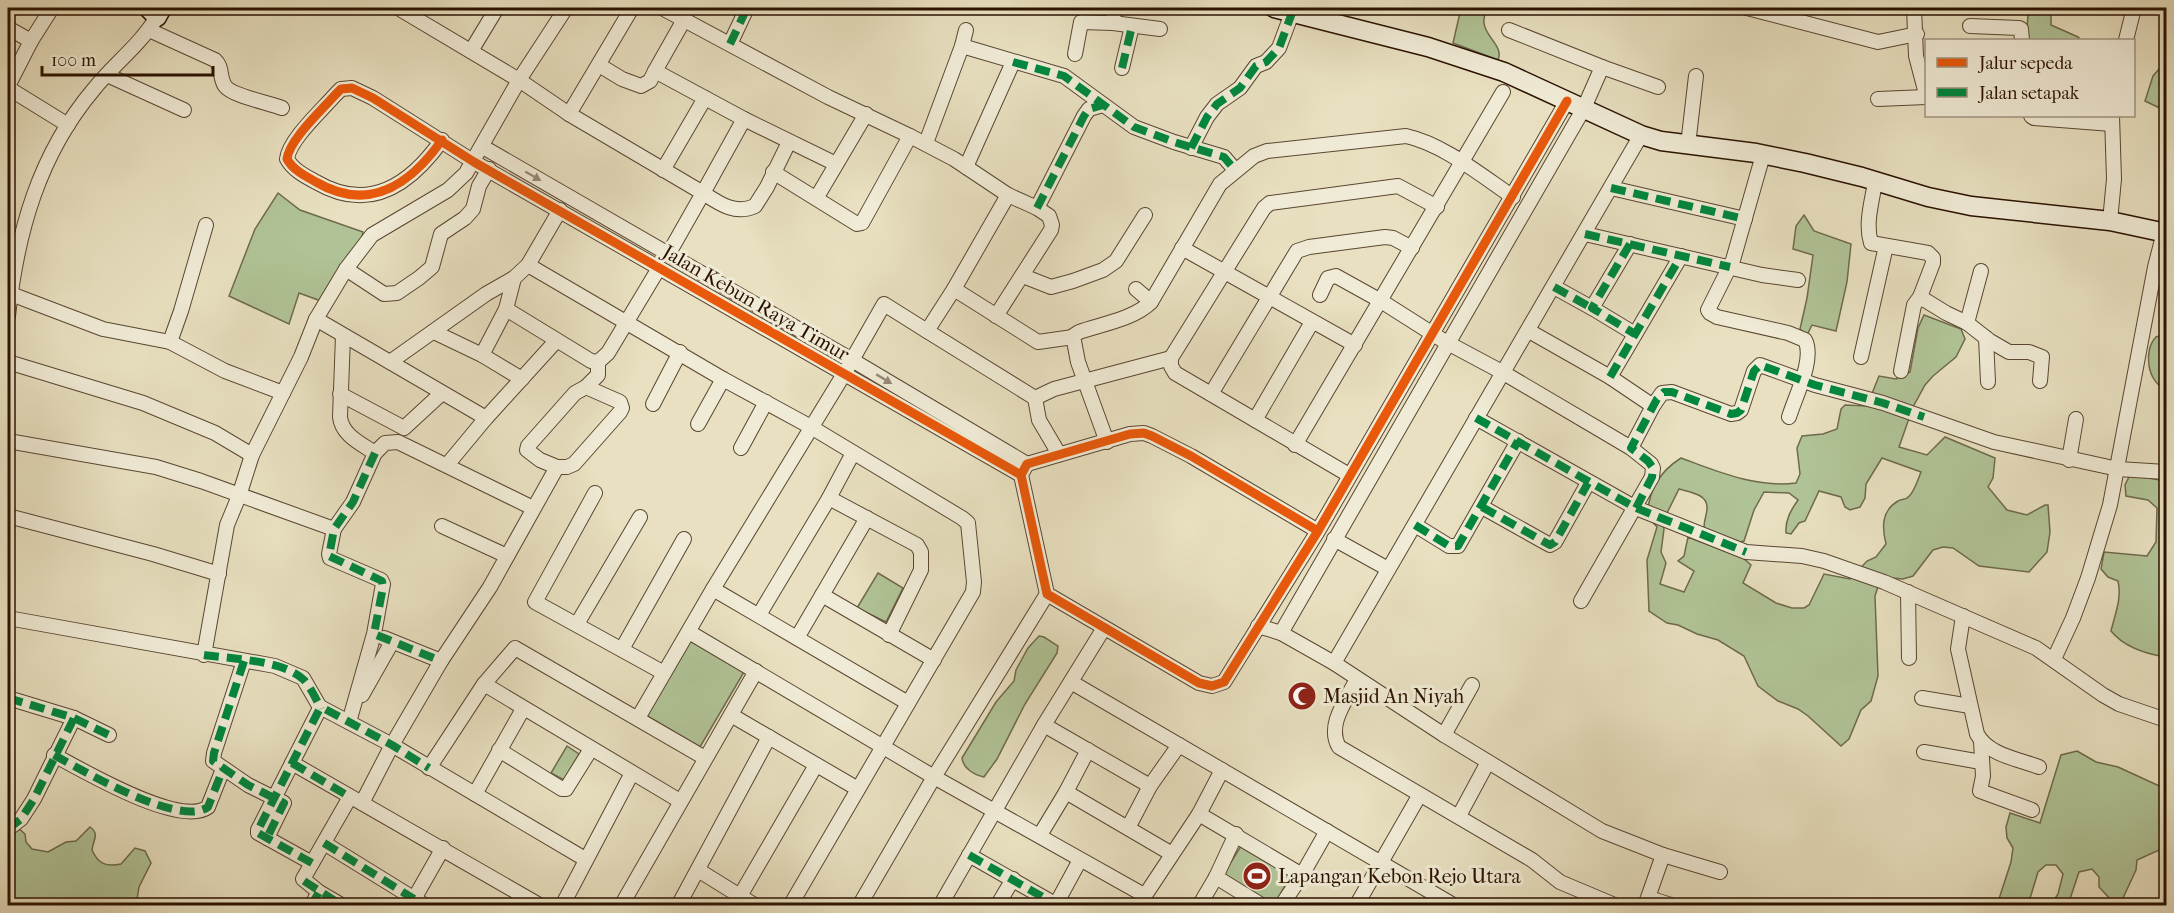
<svg xmlns="http://www.w3.org/2000/svg" width="2174" height="913" viewBox="0 0 2174 913" font-family="'IM FELL French Canon',serif">
  <style>
    .green { fill: #b0c396; stroke: #6e6a4c; stroke-width: 1.5; fill-rule: evenodd }
    .lines { fill: none; stroke-linecap: round; stroke-linejoin: round }
    .street-casing { stroke: #5a4631; stroke-width: 16 }
    .secondary-casing { stroke: #2b1201; stroke-width: 21 }
    .street { stroke: #f0ebd6; stroke-width: 14 }
    .secondary { stroke: #f0ebd6; stroke-width: 18 }
    .quiet { stroke: #00873e; stroke-width: 8; stroke-dasharray: 15 8; stroke-linecap: butt }
    .cycleway-casing { stroke: #f0ebd6; stroke-width: 13 }
    .cycleway { stroke: #e8590c; stroke-width: 9 }
    .oneway { fill: #978976 }
    .labels { text-anchor: middle; dominant-baseline: central; stroke-width: 6; stroke-linejoin: round; paint-order: stroke }
    .street-label { font-size: 20px; fill: #2b1201; stroke: #f0ebd6 }
    .poi-label { font-size: 20px; fill: #2b1201; stroke: #f0ebd6; text-anchor: start }
  </style>
  <rect width="100%" height="100%" fill="#e8e0c0"/>
  <filter id="stains"><feTurbulence type="fractalNoise" baseFrequency=".00333" numOctaves="4"/><feColorMatrix values="0 0 0 0 .2 0 0 0 0 .09 0 0 0 0 .02 0 0 0 .5 -.17"/></filter>
  <radialGradient id="worn" r=".72"><stop offset=".6" stop-color="#630" stop-opacity="0"/><stop offset="1" stop-color="#630" stop-opacity=".3"/></radialGradient>
  <!-- green -->
  <g class="green">
    <path d="M1461,8h26c-1,4 -4,10 -3,15 1,14 20,23 14,37l-45,-17z"/>
    <path d="M2018,8h33v17l27,12 3,3h-55l2,-25z"/>
    <path d="M2166,61v58l-4,-10 -17,-8 8,-25z"/>
    <path d="M278,193l22,17 63,22 -2,10 -40,59 -22,-8 -10,31 -60,-28 26,-67z"/>
    <path d="M1804,215l10,16 37,13 -4,38 -11,49 -24,-6 -5,10 -7,-6 7,-31 6,-43 -20,-6 3,-23z"/>
    <path d="M1924,315l37,14 4,10 -9,18 -23,19 -8,9 -12,22 -14,40 28,8 18,-18 50,21 -2,20 -5,9 19,23 20,5 18,-10h3l2,27 -3,20 -18,20 -50,-6 -26,-18 -10,-1 -10,3 -20,26 -10,3 -22,-2 -6,19 3,80 -7,25 -10,9 -12,29 -8,7 -33,-30 -10,-7 -20,-8 -20,-15 -14,-30 -26,-16 -21,-6 -19,-9 -11,-2 -18,-12 -2,-51 10,-33 -10,-11c2,-26 12,-44 34,-58 38,14 75,30 115,25l4,-9 -3,-26 5,-12 21,-2 14,-5 4,-20 4,-4 22,1 12,-30 17,3 14,-7 8,-44zM1882,458l39,14c-3,7 -7,22 -14,26 -3,2 -6,1 -9,3 -17,10 -16,27 -12,43l-10,13 -9,4 -17,18 -26,-5 -15,31 -5,3h-12l-16,-5 -33,-20 8,-18 -8,-7 -55,-21 -4,19 -6,5 16,10 -10,21 -24,-8 6,-21 -5,-11 3,-23 -2,-6 17,-34c10,3 29,5 28,19 0,8 -3,10 -3,20l36,14 4,-1 10,-31 10,-18 25,1 9,7c-7,10 -13,20 -12,33l5,1 8,-11 6,-2 14,-30 22,6 4,10 5,3 10,-3 5,-9 1,-14z"/>
    <path d="M2166,334v55c-19,-6 -23,-39 -10,-52z"/>
    <path d="M2130,475l36,6v176c-20,-3 -42,-10 -55,-26 4,-17 11,-32 7,-50l-10,-4 -7,-8 3,-17 43,4 9,-14 1,-34 -9,-8 -22,-4 -1,-11z"/>
    <path d="M878,573l25,15 -17,34 -29,-14z"/>
    <path d="M1039,636l5,1 14,9 -1,7 -32,51 -28,55 -13,18c-10,-2 -21,-9 -22,-19l34,-56 18,-21 2,-11 12,-22z"/>
    <path d="M687,637l57,35 -44,75 -58,-34z"/>
    <path d="M567,746l12,8 -15,26 -13,-7z"/>
    <path d="M2077,751l19,11 22,5 48,22v63l-7,-2 -22,10 -1,10 -13,28 -10,4 -14,-15v-10l-7,-8 -13,3 -11,33h-17l7,-11 5,-20 -7,-9h-10l-8,7 -10,33h-31l14,-43 2,-14 -6,-10 -1,-11 4,-14 30,10 21,-68z"/>
    <path d="M8,804l8,22 9,8 1,8 6,7 16,3 18,-10 10,-1 14,-14c10,7 3,13 2,23 6,14 14,17 29,14l14,-16 10,3 6,12 -12,24 -3,18h-120l-8,-10z"/>
    <path d="M1241,846l51,28 -18,31h-4l-49,-27z"/>
  </g>
  <g class="lines">
    <!-- street casing -->
    <g class="street-casing">
      <g id="street">
        <path d="M398,8l121,72 50,34 134,79 -34,60"/>
        <path d="M662,8l166,89 82,39 44,23 54,36 29,13 12,8 3,9 -1,5 -55,86"/>
        <path d="M1747,8l131,34 39,-8"/>
        <path d="M1914,8l2,48 10,38"/>
        <path d="M685,18l-30,53 89,48 92,45"/>
        <path d="M1113,23l1,-15"/>
        <path d="M1970,26l49,2 2,1 1,11"/>
        <path d="M8,28l23,13 21,-33"/>
        <path d="M149,30l66,30c8,7 4,17 10,26 7,10 45,17 57,22"/>
        <path d="M1509,30l93,37"/>
        <path d="M2126,40l8,-32"/>
        <path d="M730,44l17,-36"/>
        <path d="M962,46l4,-16"/>
        <path d="M471,51l26,-43"/>
        <path d="M1075,54l6,-32 32,1 47,6"/>
        <path d="M599,65l23,14 19,7 9,-5 5,-10"/>
        <path d="M1122,68l10,-42"/>
        <path d="M107,75l77,35"/>
        <path d="M8,86l23,-45"/>
        <path d="M8,88l60,37"/>
        <path d="M1878,99l48,-2"/>
        <path d="M569,114l63,-106"/>
        <path d="M2031,116l3,2 78,6"/>
        <path d="M744,119l-41,74c17,11 32,22 52,13l12,-19 22,-45"/>
        <path d="M442,140c-32,45 -73,73 -126,42 -11,-6 -23,-12 -29,-23 2,-19 34,-48 48,-64l6,-6 11,-1 21,10 101,64 547,313"/>
        <path d="M926,143l36,-97 102,30 70,51 40,15 50,15 11,13"/>
        <path d="M1688,145l8,-69"/>
        <path d="M483,147l369,213 175,104"/>
        <path d="M1191,148l16,-31 10,-13 23,-16 16,-22 10,-4 13,-14 13,-35"/>
        <path d="M1763,155l-30,105 -25,50 2,3 7,4 71,16 17,7c10,19 -10,57 -16,77"/>
        <path d="M966,167l47,-105"/>
        <path d="M663,170l42,-72"/>
        <path d="M773,172l84,52 5,-1 48,-87"/>
        <path d="M1875,182c-3,20 -10,41 -4,61l57,10 5,5v5l-13,34 26,16 21,10 23,18 19,11h20l13,5 -2,24"/>
        <path d="M1611,188l134,31"/>
        <path d="M1008,195l-54,94 -27,42 108,67 4,22 20,34"/>
        <path d="M817,197l49,-83"/>
        <path d="M1037,208l47,-92 5,-7 14,-4"/>
        <path d="M2110,221l4,-42 -2,-63"/>
        <path d="M1585,234l177,41 36,5"/>
        <path d="M1630,244l-38,64 43,26"/>
        <path d="M1182,248l173,97"/>
        <path d="M528,265l195,114 88,48 151,91 6,5 6,59 -1,10 -183,314"/>
        <path d="M346,269l38,25 13,-1 22,-15 13,-11 9,-33 24,-16 8,-9 6,-23 10,-17"/>
        <path d="M1023,276l28,11 22,-6 30,-11 13,-9 29,-46"/>
        <path d="M1554,287l38,21"/>
        <path d="M954,289l84,53 35,-5"/>
        <path d="M1136,289l15,13"/>
        <path d="M11,294l92,35 67,13 55,29 58,22"/>
        <path d="M1320,295l8,-17 8,-2 45,25 63,40 58,31 129,76 20,16 2,4 -1,9 -71,124"/>
        <path d="M506,309l85,52 7,1 10,-9 51,-85"/>
        <path d="M8,316c9,-84 31,-162 86,-227 20,-25 46,-44 63,-72"/>
        <path d="M316,319l170,99"/>
        <path d="M1967,323l14,-52"/>
        <path d="M1529,331l81,46 43,29"/>
        <path d="M434,332l48,23 40,24"/>
        <path d="M343,336l-3,81c2,18 20,26 35,36"/>
        <path d="M1986,338l2,44"/>
        <path d="M170,342l11,-31 25,-86"/>
        <path d="M482,355l24,-46 8,-31"/>
        <path d="M1861,357l25,-111"/>
        <path d="M8,362l135,41 72,30 37,22"/>
        <path d="M390,362l96,-68 28,-16 14,-13 32,-55"/>
        <path d="M1901,371l13,-66 6,-8"/>
        <path d="M1610,377l71,-121"/>
        <path d="M340,394l64,34 38,-35"/>
        <path d="M1211,394l86,-143 12,-4 76,-10 8,1 19,10"/>
        <path d="M1035,398l19,-9 117,-31"/>
        <path d="M653,404l27,-52"/>
        <path d="M1476,418l160,90 110,44 56,4 22,5 60,21 152,66 67,47 16,9 47,16"/>
        <path d="M1255,420l57,-98"/>
        <path d="M698,424l25,-45"/>
        <path d="M8,441l148,26 45,14 133,48"/>
        <path d="M1107,442l-29,-80 -5,-26 6,-4c23,-8 55,-13 72,-30l69,-118 34,-28 13,-5 139,-15c37,8 76,40 107,61"/>
        <path d="M1295,445l208,-353"/>
        <path d="M741,448l25,-46"/>
        <path d="M1631,448l22,-42 9,-13 10,-1 59,22 6,-1 4,-3 13,-39 6,-6 55,20 68,18 111,39 124,27 48,3"/>
        <path d="M2069,460l7,-41"/>
        <path d="M447,465l39,-47 70,-77"/>
        <path d="M557,467l-17,-7 -13,-10 1,-4 47,-53 11,-6 12,-12v-13"/>
        <path d="M1349,475l-174,-102 -4,-7v-8l93,-150 6,-5 128,-17 39,21"/>
        <path d="M595,493l-60,109 129,71"/>
        <path d="M829,498l88,47 4,7v18l-32,65"/>
        <path d="M1482,507l68,38 5,-3 33,-59"/>
        <path d="M8,516l145,38 66,20"/>
        <path d="M1415,525l34,21h9l60,-105"/>
        <path d="M442,526l65,30"/>
        <path d="M1318,531l-127,-75 -39,-20 -8,-3 -14,1 -103,30 -6,11 26,119 152,89 13,3 12,-4 94,-151 249,-430"/>
        <path d="M1334,539l54,30"/>
        <path d="M713,589l195,114"/>
        <path d="M1908,592l1,66"/>
        <path d="M822,595l112,65"/>
        <path d="M759,615l70,-117 24,-45"/>
        <path d="M1963,616l-5,33 19,85c11,21 41,25 62,33"/>
        <path d="M8,618l267,48 28,12 18,31"/>
        <path d="M577,624l63,-107"/>
        <path d="M1258,626l23,7 53,30 110,72 158,96 61,24 57,17"/>
        <path d="M689,632l245,145 210,118"/>
        <path d="M1281,633l303,-525 18,-41 56,20"/>
        <path d="M384,638l57,23"/>
        <path d="M797,638l70,-120"/>
        <path d="M622,649l62,-110"/>
        <path d="M204,655l23,-130 12,-29 13,-41 49,-98 15,-38 30,-50 26,-34 76,-45 18,-17 53,-93 47,-72"/>
        <path d="M2054,659l19,-41 15,-40 22,-73 45,-238 9,-35"/>
        <path d="M244,661l-30,92 -1,8 35,24 36,18 -17,35"/>
        <path d="M1334,663l307,-528"/>
        <path d="M1357,679c-10,20 -31,46 -18,68l193,113 28,22 57,24"/>
        <path d="M1071,682l384,224"/>
        <path d="M484,684l196,117"/>
        <path d="M362,695l30,-53"/>
        <path d="M8,698l66,20 35,17"/>
        <path d="M1922,698l48,8"/>
        <path d="M731,715l127,74"/>
        <path d="M638,718l75,-129 131,-215 40,-70 43,27"/>
        <path d="M349,722l25,-88 9,-50 -2,-4 -51,-22 -1,-4 5,-25 19,-27 22,-49 10,-10 13,-1 135,66"/>
        <path d="M1044,725l106,61"/>
        <path d="M1444,735l28,-50"/>
        <path d="M1981,741l2,35 -3,15 52,19"/>
        <path d="M499,750l63,39h4l25,-40"/>
        <path d="M1924,752l57,10"/>
        <path d="M54,755c28,15 126,73 154,52l15,-38"/>
        <path d="M292,763l249,143"/>
        <path d="M429,768l55,-84 31,-36 190,110"/>
        <path d="M1066,792l106,62"/>
        <path d="M475,794l48,-85"/>
        <path d="M362,803l30,-58 49,-84 49,-74 67,-120h10l7,-3 46,-52 2,-4 -2,-6 -34,-15"/>
        <path d="M1199,814l103,61"/>
        <path d="M1460,814l28,-52"/>
        <path d="M1128,828l22,-42 29,-41"/>
        <path d="M8,829l13,-10 13,-20 40,-81"/>
        <path d="M1040,835l26,-43 22,-42"/>
        <path d="M324,843l102,63"/>
        <path d="M969,855l86,49"/>
        <path d="M312,863l-54,-30v-3l61,-120 3,-2 70,37 193,114"/>
        <path d="M698,870l58,36"/>
        <path d="M1216,877l47,29"/>
        <path d="M740,896l76,-131"/>
        <path d="M1649,898l25,8"/>
        <path d="M311,906l8,-14"/>
        <path d="M343,906l-24,-14 -16,-13 47,-82"/>
        <path d="M410,906l33,-58"/>
        <path d="M562,906l70,-133"/>
        <path d="M621,906l135,-235"/>
        <path d="M678,906l91,-169"/>
        <path d="M859,906l75,-129 113,-183"/>
        <path d="M940,906l104,-181 60,-97"/>
        <path d="M997,906l16,-27"/>
        <path d="M1055,906l25,-46"/>
        <path d="M1138,906l61,-92 23,-44"/>
        <path d="M1199,906l17,-29 20,-43"/>
        <path d="M1281,906l21,-31 25,-44"/>
        <path d="M1356,906l63,-110"/>
        <path d="M1645,906l18,-51"/>
      </g>
    </g>
    <!-- secondary casing -->
    <g class="secondary-casing">
      <g id="secondary">
        <path d="M148,8l9,9 5,-9"/>
        <path d="M1274,8l154,39 76,25 137,63 20,6 95,12 49,10 57,14 66,20 43,9 139,15 56,12"/>
      </g>
    </g>
    <!-- street -->
    <use href="#street" class="street"/>
    <!-- secondary -->
    <use href="#secondary" class="secondary"/>
    <!-- quiet -->
    <g class="quiet">
      <path d="M730,44l17,-36"/>
      <path d="M1013,62l51,14 70,51 40,15 50,15 11,13"/>
      <path d="M1122,68l10,-42"/>
      <path d="M1191,148l16,-31 10,-13 23,-16 16,-22 10,-4 13,-14 13,-35"/>
      <path d="M1611,188l134,31"/>
      <path d="M1037,208l47,-92 5,-7 14,-4"/>
      <path d="M1585,234l145,33"/>
      <path d="M1630,244l-38,64 43,26"/>
      <path d="M1554,287l38,21"/>
      <path d="M1610,377l71,-121"/>
      <path d="M1476,418l160,90 110,44"/>
      <path d="M375,453l-22,49 -19,27 -5,27 53,25 1,6 -9,47 67,27"/>
      <path d="M1482,507l68,38 5,-3 33,-59"/>
      <path d="M1636,508l16,-31 1,-9 -5,-7 -17,-13 26,-49 7,-7h8l59,22 6,-1 4,-3 13,-39 6,-6 55,20 68,18 41,14"/>
      <path d="M1415,525l34,21h9l60,-105"/>
      <path d="M204,655c28,4 80,5 100,25 7,8 12,19 17,29"/>
      <path d="M244,661l-30,92 -1,8 35,24 36,18 -17,35"/>
      <path d="M8,698l66,20 35,17"/>
      <path d="M54,755c28,15 126,73 154,52l15,-38"/>
      <path d="M292,763l58,34"/>
      <path d="M8,829l13,-10 13,-20 40,-81"/>
      <path d="M324,843l90,56"/>
      <path d="M969,855l86,49"/>
      <path d="M312,863l-54,-30v-3l61,-120 4,-2 69,37 37,23"/>
      <path d="M304,881l39,25"/>
      <path d="M311,906l8,-14"/>
    </g>
    <!-- cycleway casing -->
    <g class="cycleway-casing">
      <g id="cycleway">
        <path d="M442,140c-32,45 -73,73 -126,42 -11,-6 -23,-12 -29,-23 2,-19 34,-48 48,-64l6,-6 11,-1 21,10 101,64 547,313"/>
        <path d="M1318,531l-127,-75 -39,-20 -8,-3 -14,1 -103,30 -6,11 26,119 152,89 13,3 12,-4 94,-151 249,-430"/>
      </g>
    </g>
    <!-- cycleway -->
    <use href="#cycleway" class="cycleway"/>
  </g>
  <!-- one-way arrows -->
  <defs><path id="oneway-solid" d="M-6-.8H1V-3.2L6.5 0L1 3.2V.8H-6Z" transform="scale(1.5)"/></defs>
  <g class="oneway">
    <use href="#oneway-solid" transform="translate(533 176) rotate(30)"/>
    <use href="#oneway-solid" transform="translate(884 379) rotate(31)"/>
  </g>
  <!-- icons -->
  <defs>
    <g id="mosque-disc" transform="scale(1.5)"><circle r="9.5" fill="#8f2418" stroke="#f0ebd6"/><path d="M3.5-4.9A6 6 0 1 0 3.5 4.9A5 5 0 1 1 3.5-4.9Z" fill="#fff"/></g>
    <g id="stadium-disc" transform="scale(1.5)"><circle r="9.5" fill="#8f2418" stroke="#f0ebd6"/><path d="M0-5a6.5 5 0 1 0 0 10a6.5 5 0 1 0 0-10ZM-3.5-1.8h7v3.6h-7Z" fill="#fff"/></g>
  </defs>
  <g fill-rule="evenodd">
    <use href="#mosque-disc" x="1302" y="696"/>
    <use href="#stadium-disc" x="1257" y="876"/>
  </g>
  <g class="labels">
    <!-- street labels -->
    <g class="street-label">
      <text transform="translate(756 303) rotate(30)">Jalan Kebun Raya Timur</text>
    </g>
    <!-- poi labels -->
    <g class="poi-label">
      <text x="1323" y="696">Masjid An Niyah</text>
      <text x="1278" y="876">Lapangan Kebon Rejo Utara</text>
    </g>
  </g>
  <!-- margin -->
  <rect width="2174" height="913" fill="none" stroke="#e8e0c0" stroke-width="30"/>
  <rect x="9" y="9" width="2156" height="895" fill="none" stroke="#2b1201" stroke-width="3"/>
  <rect x="15" y="15" width="2144" height="883" fill="none" stroke="#2b1201" stroke-width="1.5"/>
  <!-- legend -->
  <rect x="1925" y="39" width="210" height="78" fill="#f0ebd6" stroke="#a19481" stroke-width="1.5"/>
  <rect x="1937" y="58" width="30" height="9" fill="#e8590c" stroke="#a19481" stroke-width="1.5"/>
  <text x="1979" y="69" font-size="18" fill="#2b1201">Jalur sepeda</text>
  <rect x="1937" y="88" width="30" height="9" fill="#00873e" stroke="#a19481" stroke-width="1.5"/>
  <text x="1979" y="99" font-size="18" fill="#2b1201">Jalan setapak</text>
  <!-- scale -->
  <path d="M42 66v9h171v-9" fill="none" stroke="#2b1201" stroke-width="3"/>
  <text x="51" y="66" font-size="18" fill="#2b1201" stroke="#f0ebd6" stroke-width="4.5" paint-order="stroke">100 m</text>
  <rect width="100%" height="100%" filter="url(#stains)"/>
  <rect width="100%" height="100%" fill="url(#worn)"/>
</svg>
